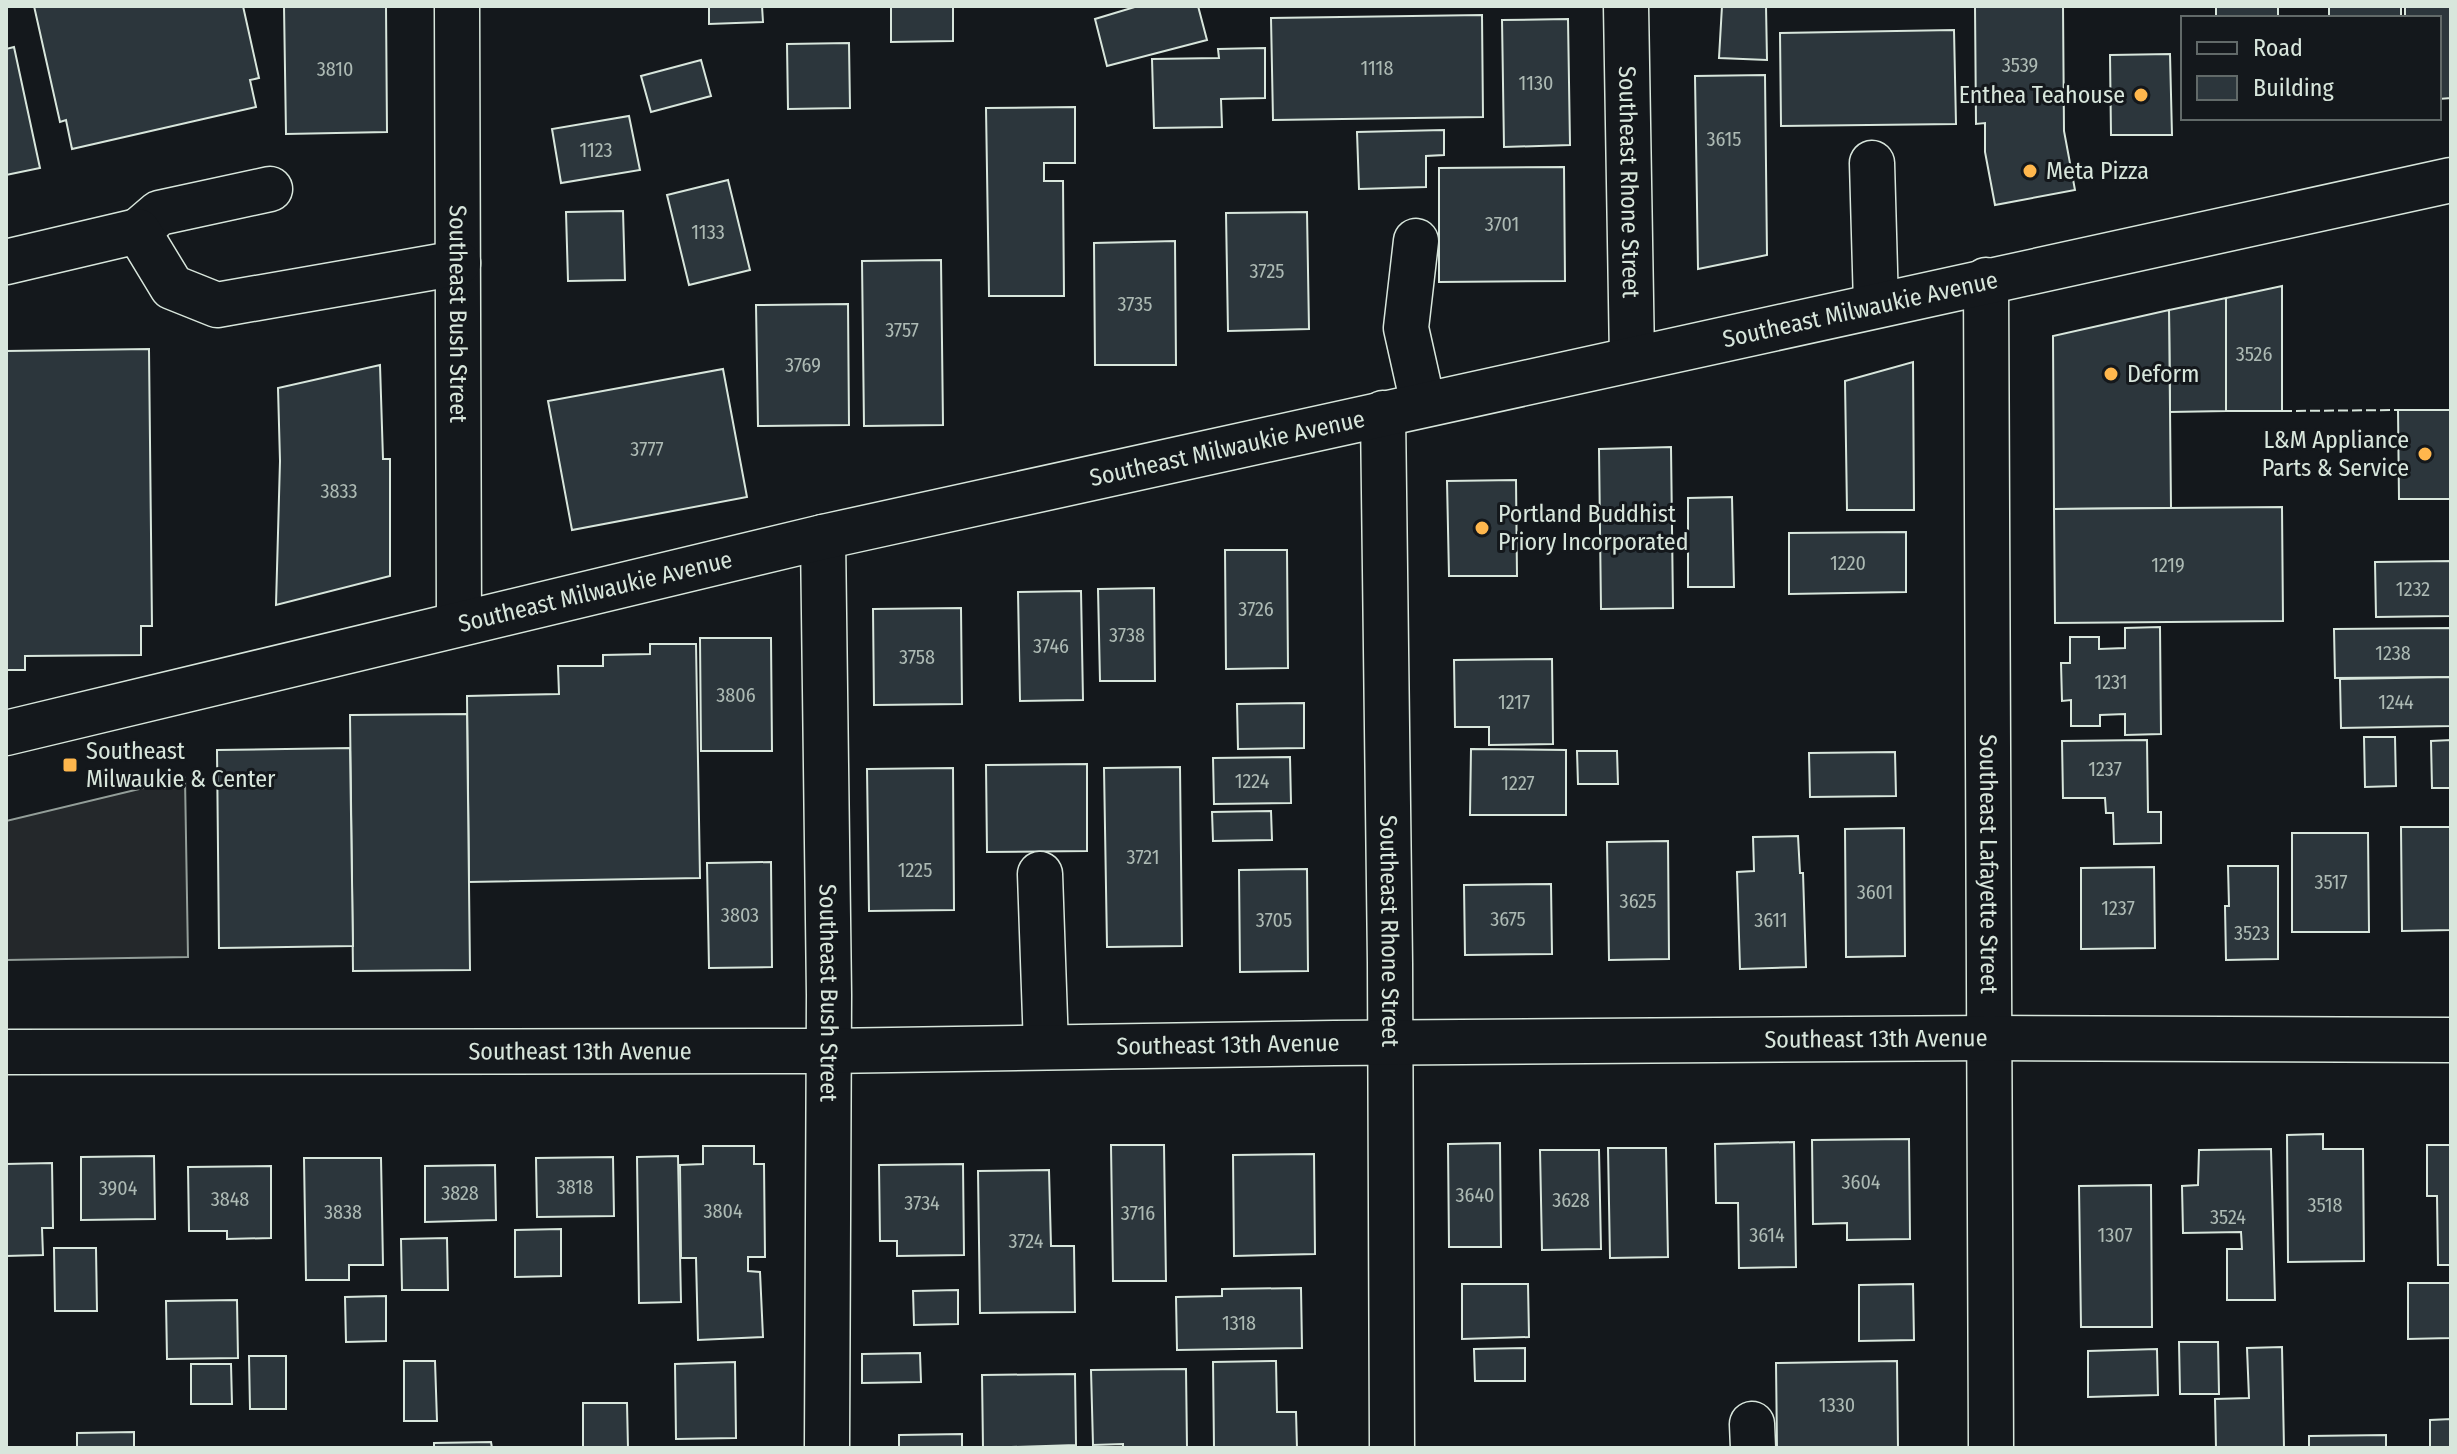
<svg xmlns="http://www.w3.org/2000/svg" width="2457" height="1454" viewBox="0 0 2457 1454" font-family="'Fira Sans Condensed',sans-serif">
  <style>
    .parking { fill: #24282b; stroke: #939e99; stroke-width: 2 }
    .building { fill: #2c363c; stroke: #d8e6dc; stroke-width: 2 }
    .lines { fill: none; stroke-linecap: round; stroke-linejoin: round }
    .minor-casing { stroke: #d8e6dc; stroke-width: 47 }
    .major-casing { stroke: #d8e6dc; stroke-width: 47 }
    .minor { stroke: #14181c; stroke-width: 44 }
    .major { stroke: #14181c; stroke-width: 44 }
    .fence { stroke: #d8e6dc; stroke-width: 2; stroke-dasharray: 10 4; stroke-linecap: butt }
    .poi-dot { fill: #ffb74d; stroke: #14181c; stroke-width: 3 }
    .labels { text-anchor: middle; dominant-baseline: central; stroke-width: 6; stroke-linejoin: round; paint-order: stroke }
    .number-label { font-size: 20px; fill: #adbab4 }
    .poi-label { font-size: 24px; fill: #d8e6dc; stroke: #14181c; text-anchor: start }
    .street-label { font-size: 24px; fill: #d8e6dc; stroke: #14181c }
  </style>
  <rect width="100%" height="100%" fill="#14181c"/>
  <!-- parking -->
  <path class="parking" d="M185,778l3,179 -182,3v-139z"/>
  <!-- building -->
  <g class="building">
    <path d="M34,6h209l16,72 -9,2 6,27 -184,42 -6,-29 -6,2z"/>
    <path d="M272,6h114l1,126 -101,2 -2,-128z"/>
    <path d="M709,6h53l1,16 -54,2z"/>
    <path d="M891,6h62v35l-62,1z"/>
    <path d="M1138,6h60l9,34 -100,26 -12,-47z"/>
    <path d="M1722,6h44l1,54 -48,-2z"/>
    <path d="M1975,6h88l1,125 11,59 -80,15 -10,-53v-29l-9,1z"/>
    <rect x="2216" y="6" width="62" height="12"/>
    <rect x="2329" y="6" width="72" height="12"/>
    <path d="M2405,6h46v92l-12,1v-81h-34z"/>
    <path d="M1482,15l1,102 -210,3 -2,-102z"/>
    <path d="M1568,19l2,126 -66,2 -2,-127z"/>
    <path d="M1954,30l2,94 -175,2 -1,-93z"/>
    <path d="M849,43l1,65 -62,1 -1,-65z"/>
    <path d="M14,47l26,121 -34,7v-126z"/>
    <path d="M1265,48v50l-44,1 1,28 -68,1 -2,-69 67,-1 -1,-9z"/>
    <path d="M2170,54l2,81h-61l-1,-80z"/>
    <path d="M701,60l10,36 -60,16 -10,-36z"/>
    <path d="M1765,75l2,180 -69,14 -3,-193z"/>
    <path d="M1075,107v56h-31v18h19l1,115h-75l-3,-188z"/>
    <path d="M629,116l11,54 -79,13 -9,-54z"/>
    <path d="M1444,130v25l-18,1v31l-67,2 -2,-57z"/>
    <path d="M1564,167l1,114 -126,1v-114z"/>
    <path d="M728,180l22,90 -61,15 -22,-90z"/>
    <path d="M623,211l2,69 -57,1 -2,-69z"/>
    <path d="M1307,212l2,117 -81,2 -2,-118z"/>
    <path d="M1175,241l1,124h-81l-1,-122z"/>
    <path d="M941,260l2,165 -79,1 -2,-165z"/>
    <path d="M2282,286v125h-56v-113z"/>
    <path d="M2226,298v113l-56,1 -1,-102z"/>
    <path d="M848,304l1,121 -91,1 -2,-121z"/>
    <path d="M2169,310l2,198 -117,1 -1,-173z"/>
    <path d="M149,349l3,277h-11v29l-116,1v14h-19v-319z"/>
    <path d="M1913,362l1,148h-67l-2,-129z"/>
    <path d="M380,365l3,94h7v117l-114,29 4,-144 -2,-73z"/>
    <path d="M723,369l24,128 -175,33 -24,-129z"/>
    <path d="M2398,410h53v89h-52z"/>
    <path d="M1671,447l2,161 -72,1 -2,-160z"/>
    <path d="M1516,480l1,96h-68l-2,-95z"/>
    <path d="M1732,497l2,90h-46v-89z"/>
    <path d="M2282,507l1,114 -228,2 -1,-114z"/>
    <path d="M1906,532v60l-117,2v-61z"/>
    <path d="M1225,550h62l1,118 -62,1z"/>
    <path d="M2451,561v55l-75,1 -1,-55z"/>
    <path d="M1154,588l1,93h-55l-2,-92z"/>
    <path d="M1081,591l2,109 -63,1 -2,-109z"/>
    <path d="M961,608l1,96 -88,1 -1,-96z"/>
    <path d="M2160,627l1,107 -36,1v-21l-25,1v11h-29v-26l-9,1 -1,-38h9v-26h29v12l26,-1v-20z"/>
    <path d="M2451,628v49l-116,1 -1,-49z"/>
    <path d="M700,638h71l1,113h-71z"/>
    <path d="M650,644h46l4,234 -231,4 -2,-186 92,-2 -1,-28h45v-11l47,-1z"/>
    <path d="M1552,659l1,85 -64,1v-18h-34l-1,-67z"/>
    <path d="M2451,677v49l-110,2 -1,-49z"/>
    <path d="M1304,703v45l-66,1 -1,-45z"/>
    <path d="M467,714l3,256 -117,1 -3,-256z"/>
    <path d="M2364,737h31l1,49 -31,1z"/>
    <path d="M2147,740l1,72h13v31l-47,1 -1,-31h-7l-1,-15h-42l-1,-57z"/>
    <path d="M2451,740v48h-19l-1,-47z"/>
    <path d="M350,748l3,198 -134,2 -2,-198z"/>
    <path d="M1471,749l95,1v65h-96z"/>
    <path d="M1577,751h40l1,33h-40z"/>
    <path d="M1895,752l1,44 -86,1 -1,-44z"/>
    <path d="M1290,757l1,46 -77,1 -1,-46z"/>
    <path d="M1087,764v87l-100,1 -1,-87z"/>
    <path d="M1180,767l2,179 -75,1 -3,-179z"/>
    <path d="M953,768l1,142 -85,1 -2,-142z"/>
    <path d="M1271,811l1,29 -59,1 -1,-29z"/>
    <path d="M2401,827h50v103l-49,1z"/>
    <path d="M1904,828l1,128 -59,1 -1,-128z"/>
    <path d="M2292,833h76l1,99h-77z"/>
    <path d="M1798,836l2,37h3l3,94 -66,2 -3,-97 17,-1 -1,-34z"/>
    <path d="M1668,841l1,118 -60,1 -2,-118z"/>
    <path d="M771,862l1,105 -63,1 -2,-105z"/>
    <path d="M2228,866h50v93l-52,1 -1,-54h4z"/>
    <path d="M2154,867l1,81 -74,1v-81z"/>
    <path d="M1307,869l1,102 -68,1 -1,-102z"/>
    <path d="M1551,884l1,70 -87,1 -1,-70z"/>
    <path d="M2323,1134v15h40l1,112 -76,1 -1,-127z"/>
    <path d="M1909,1139l1,100 -63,1v-17l-34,1 -1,-84z"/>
    <path d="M1794,1142l2,125 -57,1 -1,-65h-22l-1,-59z"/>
    <path d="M1500,1143l1,104h-52l-1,-103z"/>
    <path d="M1111,1145h53l2,136h-53z"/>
    <path d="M2427,1145h24v120h-13l-1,-69h-10z"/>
    <path d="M703,1146h51v18h10l1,93h-17v14l12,1 3,65 -65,3 -2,-82h-15l-1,-93 23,-1z"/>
    <path d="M1608,1148h58l2,109 -58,1z"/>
    <path d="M2271,1149l4,151h-48v-51h15l-1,-17 -58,1 -1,-47 16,-1 1,-35z"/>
    <path d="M1540,1150h59l2,99 -59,1z"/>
    <path d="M1314,1154l1,100 -81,2 -1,-101z"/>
    <path d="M154,1156l1,63 -74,1v-63z"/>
    <path d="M678,1156l3,146 -42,1 -2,-146z"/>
    <path d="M613,1157l1,59 -77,1 -1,-59z"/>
    <path d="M304,1158h77l2,107h-34v15h-43z"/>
    <path d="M52,1163l1,65h-11l1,27 -37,1v-92z"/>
    <path d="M963,1164l1,91 -67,1v-15h-17l-1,-76z"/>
    <path d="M495,1165l1,55 -71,2v-56z"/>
    <path d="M271,1166v72l-44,1v-8h-38l-1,-64z"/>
    <path d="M1049,1170l2,76h23l1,66 -95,1 -2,-142z"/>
    <path d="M2151,1185l1,142h-71l-2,-141z"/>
    <path d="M561,1229v47l-46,1v-47z"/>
    <path d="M447,1238l1,52h-46l-1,-51z"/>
    <path d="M54,1248h42l1,63h-42z"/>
    <path d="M2408,1283h43v55l-43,1z"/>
    <path d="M1462,1284h66l1,53 -67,2z"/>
    <path d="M1913,1284l1,56 -55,1v-56z"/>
    <path d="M1301,1288l1,60 -125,2 -1,-53 46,-1v-7z"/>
    <path d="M958,1290v34l-44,1 -1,-34z"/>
    <path d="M386,1296v45l-40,1 -1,-45z"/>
    <path d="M237,1300l1,58 -71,1 -1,-58z"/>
    <path d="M2179,1342h39l1,52h-39z"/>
    <path d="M2282,1347l2,101h-68l-1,-49 34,-1 -2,-50z"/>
    <path d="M1525,1348v33h-50l-1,-32z"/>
    <path d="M2157,1349l1,46 -70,2v-46z"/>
    <path d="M920,1353l1,29 -59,1v-29z"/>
    <path d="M249,1356h37v53h-36z"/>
    <path d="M404,1361h31l2,60h-33z"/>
    <path d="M1276,1361l1,51h19l1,36h-83l-1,-86z"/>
    <path d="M1897,1361l1,87h-121l-1,-85z"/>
    <path d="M735,1362l1,76 -60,1 -1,-75z"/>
    <path d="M191,1364h40l1,40h-41z"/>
    <path d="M1186,1369l1,79h-64v-4l-30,1 -2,-75z"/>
    <path d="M1075,1374l1,71 -93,3 -1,-73z"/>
    <path d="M583,1403h44l1,45h-45z"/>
    <path d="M2451,1419v29h-21v-28z"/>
    <path d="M134,1432v16h-57v-15z"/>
    <path d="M962,1434v14h-63v-13z"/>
    <path d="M2386,1435v13h-77v-12z"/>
    <path d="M491,1442l1,6h-58v-5z"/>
  </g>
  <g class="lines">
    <!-- minor casing -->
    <g class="minor-casing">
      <g id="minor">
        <path id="s1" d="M457,6l2,617"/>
        <path id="s2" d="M1626,6l6,352"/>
        <path d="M1872,163l4,142"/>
        <path d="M138,231l21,-18 111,-24"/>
        <path d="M1416,241l-10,87 17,76"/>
        <path d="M6,262l132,-31 34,56 45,18 241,-42"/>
        <path id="s3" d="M1986,280l5,1168"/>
        <path id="s4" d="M1383,413l7,550 2,485"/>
        <path id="s5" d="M823,537l6,458 -2,453"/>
        <path d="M1040,874l6,173"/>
        <path id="s6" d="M6,1052l822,-1 506,-8 655,-5 462,2"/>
        <path d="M1752,1424l1,24"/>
      </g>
    </g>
    <!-- major casing -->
    <g class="major-casing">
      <g id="major">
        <path id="s7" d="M6,733l817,-196 1628,-357"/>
      </g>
    </g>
    <!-- minor -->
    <use href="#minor" class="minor"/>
    <!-- major -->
    <use href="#major" class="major"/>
    <!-- fence -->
    <path class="fence" d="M2282,411l116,-1"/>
  </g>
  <!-- markers -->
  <g class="poi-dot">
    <circle cx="2141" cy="95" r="8"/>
    <circle cx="2030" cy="171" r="8"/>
    <circle cx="2111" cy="374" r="8"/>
    <circle cx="2425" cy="454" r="8"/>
    <circle cx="1482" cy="528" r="8"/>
    <rect x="62" y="757" width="16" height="16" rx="4"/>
  </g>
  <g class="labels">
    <!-- number labels -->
    <g class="number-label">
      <text x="2020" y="65">3539</text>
      <text x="1377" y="68">1118</text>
      <text x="335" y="69">3810</text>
      <text x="1536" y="83">1130</text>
      <text x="1724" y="139">3615</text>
      <text x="596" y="150">1123</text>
      <text x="1502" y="224">3701</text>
      <text x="708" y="232">1133</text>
      <text x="1267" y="271">3725</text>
      <text x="1135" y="304">3735</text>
      <text x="902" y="330">3757</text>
      <text x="2254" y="354">3526</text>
      <text x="803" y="365">3769</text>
      <text x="647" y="449">3777</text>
      <text x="339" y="491">3833</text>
      <text x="1848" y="563">1220</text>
      <text x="2168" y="565">1219</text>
      <text x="2413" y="589">1232</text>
      <text x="1256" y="609">3726</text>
      <text x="1127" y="635">3738</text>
      <text x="1051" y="646">3746</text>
      <text x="2393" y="653">1238</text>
      <text x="917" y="657">3758</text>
      <text x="2111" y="682">1231</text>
      <text x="736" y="695">3806</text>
      <text x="1514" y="702">1217</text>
      <text x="2396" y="702">1244</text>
      <text x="2105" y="769">1237</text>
      <text x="1252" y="781">1224</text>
      <text x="1518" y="783">1227</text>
      <text x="1143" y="857">3721</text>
      <text x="915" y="870">1225</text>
      <text x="2331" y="882">3517</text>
      <text x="1875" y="892">3601</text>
      <text x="1638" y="901">3625</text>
      <text x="2118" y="908">1237</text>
      <text x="740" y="915">3803</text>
      <text x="1508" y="919">3675</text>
      <text x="1274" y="920">3705</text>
      <text x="1771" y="920">3611</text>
      <text x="2252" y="933">3523</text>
      <text x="1861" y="1182">3604</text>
      <text x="575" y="1187">3818</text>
      <text x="118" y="1188">3904</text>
      <text x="460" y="1193">3828</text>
      <text x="1475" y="1195">3640</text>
      <text x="230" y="1199">3848</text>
      <text x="1571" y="1200">3628</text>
      <text x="922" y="1203">3734</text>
      <text x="2325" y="1205">3518</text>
      <text x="723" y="1211">3804</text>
      <text x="343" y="1212">3838</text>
      <text x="1138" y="1213">3716</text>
      <text x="2228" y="1217">3524</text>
      <text x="1767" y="1235">3614</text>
      <text x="2115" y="1235">1307</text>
      <text x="1026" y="1241">3724</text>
      <text x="1239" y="1323">1318</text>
      <text x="1837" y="1405">1330</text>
    </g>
    <!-- poi labels -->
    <g class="poi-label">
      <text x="2125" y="95" text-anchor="end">Enthea Teahouse</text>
      <text x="2046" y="171">Meta Pizza</text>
      <text x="2127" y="374">Deform</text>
      <text x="2409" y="440" text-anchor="end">L&amp;M Appliance<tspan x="2409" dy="28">Parts &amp; Service</tspan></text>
      <text x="1498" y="514">Portland Buddhist<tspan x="1498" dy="28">Priory Incorporated</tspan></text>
      <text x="86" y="751">Southeast<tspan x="86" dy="28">Milwaukie &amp; Center</tspan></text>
    </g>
    <!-- street labels -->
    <g class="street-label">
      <text stroke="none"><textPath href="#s2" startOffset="176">Southeast Rhone Street</textPath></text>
      <text stroke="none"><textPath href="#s7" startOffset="1902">Southeast Milwaukie Avenue</textPath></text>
      <text stroke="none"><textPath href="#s1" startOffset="308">Southeast Bush Street</textPath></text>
      <text stroke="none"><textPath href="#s7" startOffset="1254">Southeast Milwaukie Avenue</textPath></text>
      <text stroke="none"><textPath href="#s7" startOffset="606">Southeast Milwaukie Avenue</textPath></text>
      <text stroke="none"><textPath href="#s3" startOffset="584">Southeast Lafayette Street</textPath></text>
      <text stroke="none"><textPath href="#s4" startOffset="518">Southeast Rhone Street</textPath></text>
      <text stroke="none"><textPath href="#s5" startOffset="456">Southeast Bush Street</textPath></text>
      <text stroke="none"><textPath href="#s6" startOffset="1870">Southeast 13th Avenue</textPath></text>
      <text stroke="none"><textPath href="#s6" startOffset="1222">Southeast 13th Avenue</textPath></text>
      <text stroke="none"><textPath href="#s6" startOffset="574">Southeast 13th Avenue</textPath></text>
    </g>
  </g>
  <!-- border -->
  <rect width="2457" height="1454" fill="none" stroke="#d8e6dc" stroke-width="16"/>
  <!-- legend -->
  <rect x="2181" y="16" width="260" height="104" fill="#14181c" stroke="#626a69" stroke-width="2"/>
  <rect x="2197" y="42" width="40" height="12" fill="#14181c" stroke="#626a69" stroke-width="2"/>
  <text x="2253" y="56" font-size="24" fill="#d8e6dc">Road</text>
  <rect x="2197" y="76" width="40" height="24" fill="#2c363c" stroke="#626a69" stroke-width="2"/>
  <text x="2253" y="96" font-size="24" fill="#d8e6dc">Building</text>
</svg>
